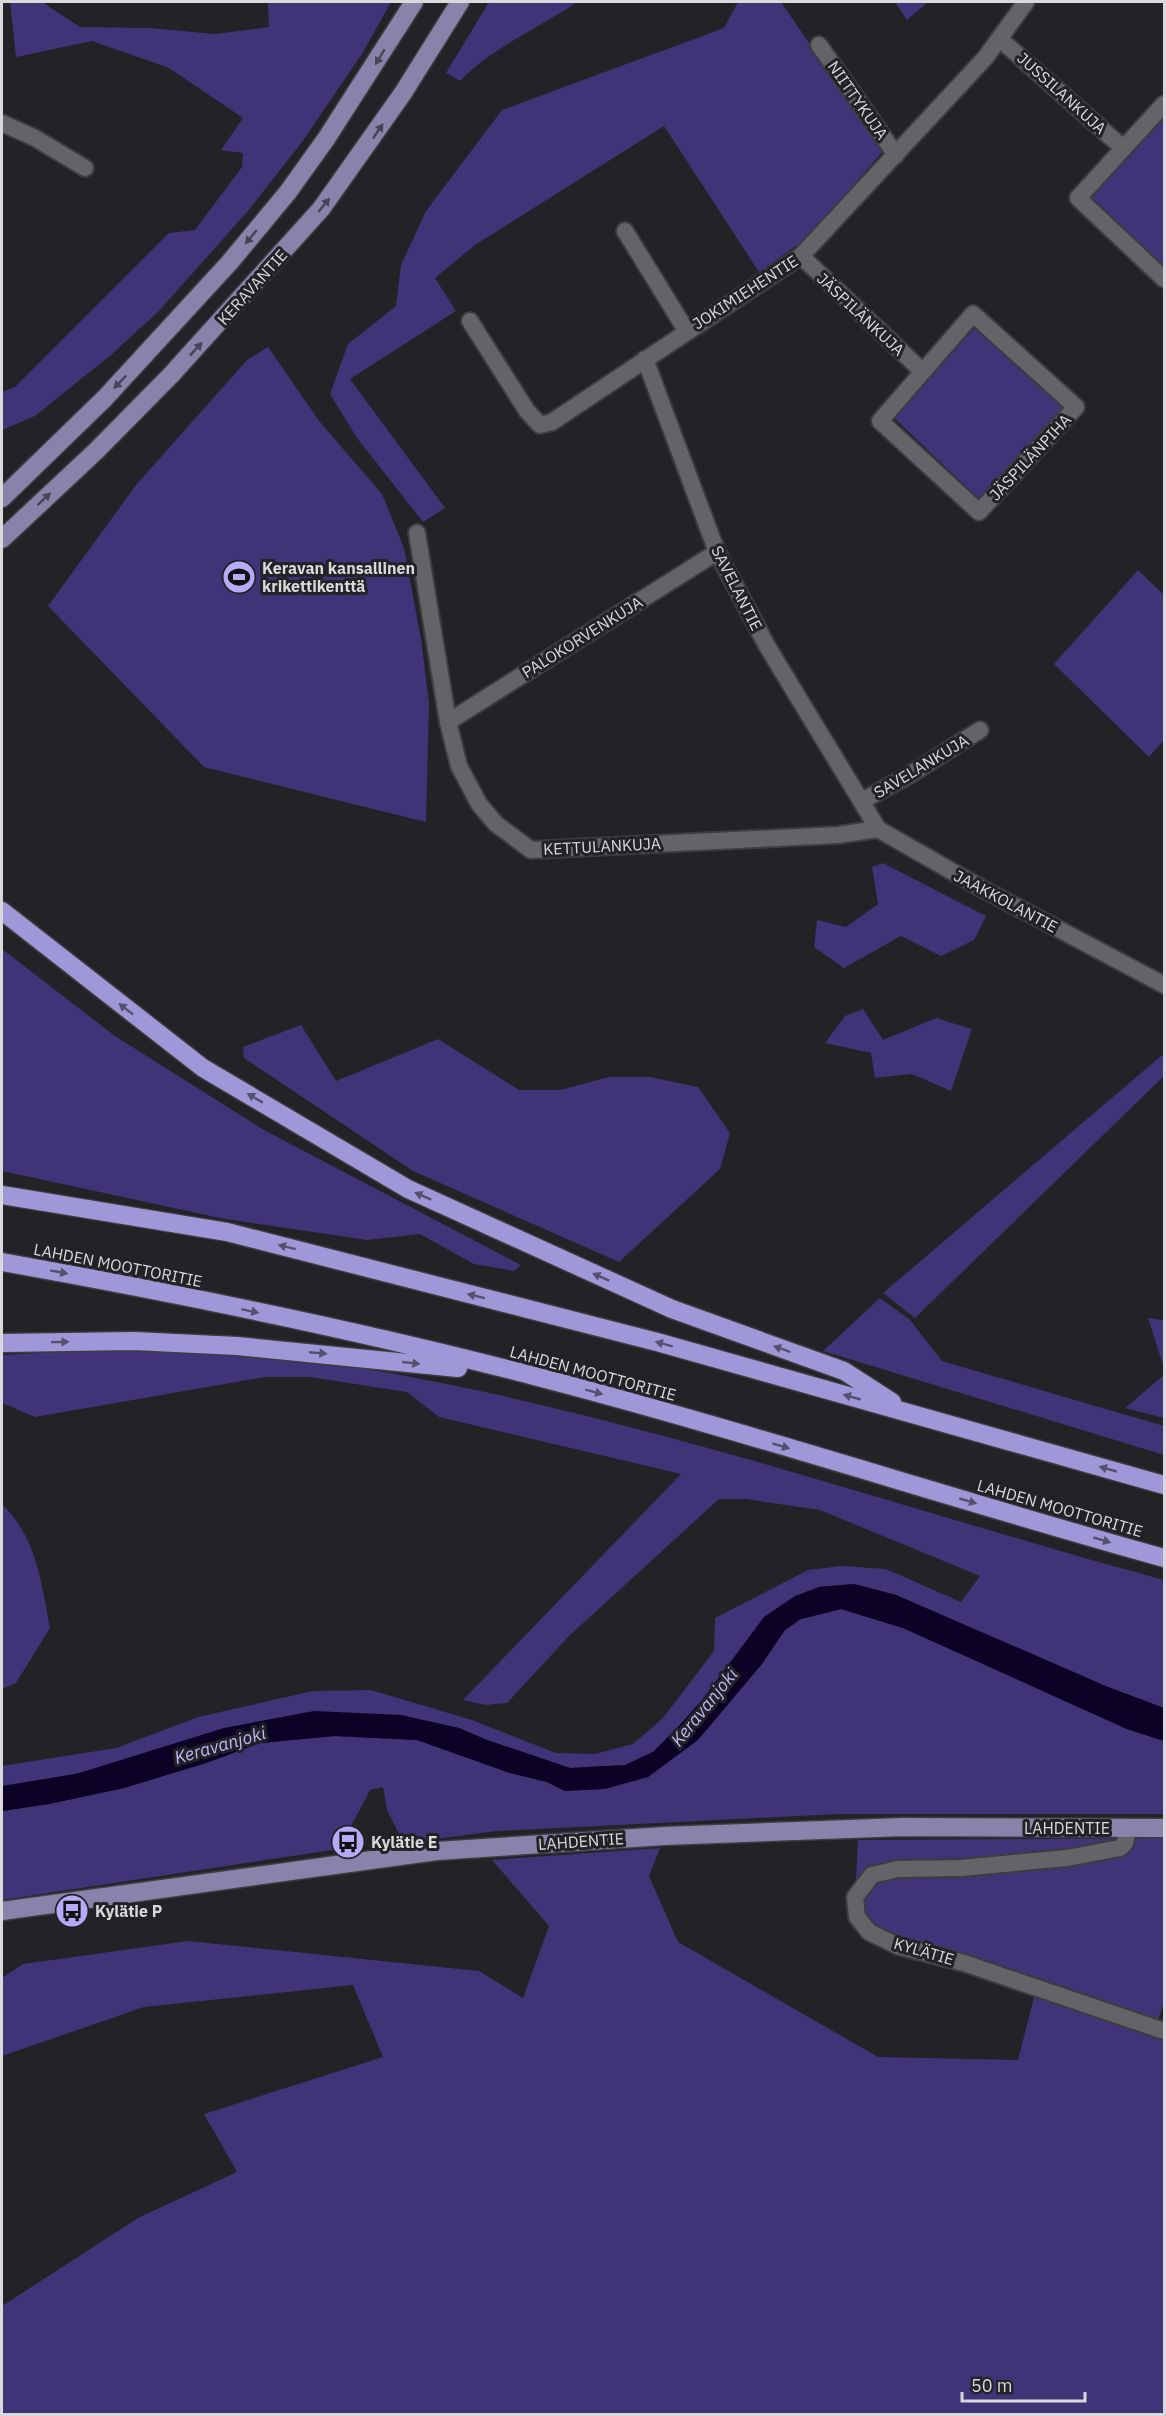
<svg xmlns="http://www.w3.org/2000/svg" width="1166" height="2416" viewBox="0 0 1166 2416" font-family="'IBM Plex Sans',sans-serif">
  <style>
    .green { fill: #403377 }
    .water { fill: #0b0226 }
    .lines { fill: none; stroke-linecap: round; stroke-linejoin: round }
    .minor-casing { stroke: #3d3d40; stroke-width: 20 }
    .major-casing { stroke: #3d3d40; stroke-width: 21 }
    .highway-casing { stroke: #3d3d40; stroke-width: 21 }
    .minor { stroke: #646468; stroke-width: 16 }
    .major { stroke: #8783ab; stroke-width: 18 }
    .highway { stroke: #9f98d8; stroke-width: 18 }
    .oneway { fill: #464455 }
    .oneway2 { fill: #55516d }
    .labels { text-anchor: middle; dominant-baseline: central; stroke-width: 6; stroke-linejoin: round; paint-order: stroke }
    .street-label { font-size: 16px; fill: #d9d9db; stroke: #232226 }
    .poi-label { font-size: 16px; font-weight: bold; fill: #d9d9db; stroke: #232226; text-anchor: start }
    .water-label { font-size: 18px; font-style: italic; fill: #beb7f9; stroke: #232226 }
  </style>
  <rect width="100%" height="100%" fill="#232226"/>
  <!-- green -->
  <g class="green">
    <path d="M10,2h32l38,25 70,1 65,6 54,-7 -1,-25h123l-29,52 -60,88 -54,69 -89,100 -48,44 -76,61 -33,14v-38l13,-5 154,-154 26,-3 47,-63 1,-14 -22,-3 22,-32 -74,-50 -77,-27 -76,16z"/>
    <path d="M489,2h88c-39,27 -83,44 -117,79l-14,-8z"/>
    <path d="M738,2h43l102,149 -74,86 -50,35 -95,-146 -189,119 -40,33 21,33 -106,68 95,129 -22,14 -66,-84 -27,-44 18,-50 48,-38 5,-41 25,-54 76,-101 222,-82z"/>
    <path d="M895,2h33l-21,18z"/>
    <path d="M1164,117v153l-75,-72z"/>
    <path d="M976,326l87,81 -84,92 -85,-81z"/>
    <path d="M268,347l52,75 62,72 22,54 17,91 8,64 -3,119 -222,-55 -156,-161 88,-121 111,-125z"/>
    <path d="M1138,570l26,25v145l-15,17 -95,-93z"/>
    <path d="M883,863l103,53 -12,24 -33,16 -40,-20 -57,32 -30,-21 3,-27 29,7 32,-23 -6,-37z"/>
    <path d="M2,949l113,87 149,94 257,135 -7,6 -40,-7 -54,-30 -53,6 -142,-21 -223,-48z"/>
    <path d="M863,1009l20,31 53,-22 36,11 -21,62 -39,-17 -37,4 -4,-25 -46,-10 20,-27z"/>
    <path d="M301,1025l35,56 102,-42 81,51h41l49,-13h41l48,10 32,46 -10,36 -101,93 -206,-91 -169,-113 -1,-11z"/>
    <path d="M1161,1056h3v20l-249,242 -32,-25z"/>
    <path d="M880,1298l30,22 32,41 222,65v29l-341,-104z"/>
    <path d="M1148,1318l16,2v48z"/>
    <path d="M127,1348c48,2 97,1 144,7 306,38 598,145 893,225v128l-56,-21 -212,-92 -42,-11 -35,3 -166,165 -28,13 -55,3 -83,-28 -28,-12 -36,-8 -301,41 -47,13 -73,12v-20l114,-18 82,-31 115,-26 58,-1 101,30 84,33 39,1 38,-10 30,-26 51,-67 1,-33 93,-48 34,-4 44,3 75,33 19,-26 -160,-66 -74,-11h-27l-150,137 -62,67 -22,2 -22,-5 218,-226 -242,-57 -32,-25 -97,-15h-45l-230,40 -33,-14v-48z"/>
    <path d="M1164,1375v43l-39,-10z"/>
    <path d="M2,1504c35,35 39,77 48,124l-34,55 -14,6z"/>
    <path d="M841,1609l62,19 224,101 37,12v73h-325l-343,17 -68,9 -29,-6 -12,-24 -4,-23 -13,3 -31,59 -337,51v-89l47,-7 75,-16 82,-25 54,-20 75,-7 82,4 93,33 37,9 18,9 83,-14 137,-147 16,-11z"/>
    <path d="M1164,1838v165l-9,25 -286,-96 -14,-35 3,-57z"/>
    <path d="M660,1848l-11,28 29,66 200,115 140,3 17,-67 129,46v375h-1162v-108l136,-88 99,-46 -33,-58 179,-57 -30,-72 -209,22 -142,49v-78l21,-14 165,-23 291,30 44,27 26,-72 -57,-66z"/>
  </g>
  <!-- water -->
  <path class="water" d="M854,1584l42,11 212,92 56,21v33l-37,-12 -224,-101 -62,-19 -40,10 -16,11 -23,34 -64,76 -50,37 -43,12 -40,2 -18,-9 -37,-9 -93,-33 -82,-4 -75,7 -54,20 -82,25 -75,16 -47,7v-25l74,-12 148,-46 90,-17 87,4 22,5 36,8 28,12 83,28 55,-3 28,-13 25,-25 24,-27 62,-83 31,-21 24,-9z"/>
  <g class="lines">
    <!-- minor casing -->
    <g class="minor-casing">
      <g id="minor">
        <path d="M1001,40l122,108"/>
        <path d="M819,45l77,110"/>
        <path d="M1164,104l-86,94 86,81"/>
        <path d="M2,123l33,15 50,30"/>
        <path d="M625,231l61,99"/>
        <path d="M801,256l121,115"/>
        <path d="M973,314l103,93 -97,105 -99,-91z"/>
        <path d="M470,321l57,90 13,14 12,-3 249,-166 184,-198 41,-56"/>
        <path d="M645,359l72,193 50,94 111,183 103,59 183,97"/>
        <path d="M417,533l31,189 11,44 20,38 17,20 35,26 307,-15 40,-6"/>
        <path d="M448,722l269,-170"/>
        <path d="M862,801l49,-27 69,-44"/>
        <path d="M1128,1829l-3,14 -5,5 -53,10 -106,10 -63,1 -26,6 -17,22 2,20 12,15 29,14 66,17 200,68"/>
      </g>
    </g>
    <!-- major casing -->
    <g class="major-casing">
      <g id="major">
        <path d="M2,498l103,-100 125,-136 58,-70 38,-53 88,-137"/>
        <path d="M2,539l94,-88 75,-76 150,-166 82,-116 57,-91"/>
        <path d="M2,1911l435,-60 227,-15 239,-9 261,1"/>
      </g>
    </g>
    <!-- highway casing -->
    <g class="highway-casing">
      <g id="highway">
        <path d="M2,911l201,157 205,121 264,120 172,62 48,31"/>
        <path d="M2,1195l225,37 430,110 507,143"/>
        <path d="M2,1262c179,32 360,69 536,115 211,55 417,123 626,181"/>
        <path d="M2,1343l132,-2 103,5 221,22"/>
      </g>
    </g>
    <!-- minor -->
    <use href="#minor" class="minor"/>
    <!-- major -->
    <use href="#major" class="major"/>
    <!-- highway -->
    <use href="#highway" class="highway"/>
  </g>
  <!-- one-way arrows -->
  <defs><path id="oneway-solid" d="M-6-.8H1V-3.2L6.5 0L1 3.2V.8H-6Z" transform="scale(1.5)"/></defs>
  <g class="oneway">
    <use href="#oneway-solid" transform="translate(380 57) rotate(121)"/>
    <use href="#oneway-solid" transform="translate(378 131) rotate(-56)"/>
    <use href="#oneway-solid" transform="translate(324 205) rotate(-51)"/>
    <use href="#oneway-solid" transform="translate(251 237) rotate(130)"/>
    <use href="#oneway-solid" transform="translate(196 349) rotate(-47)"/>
    <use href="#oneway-solid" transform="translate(120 382) rotate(134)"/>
    <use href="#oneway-solid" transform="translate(44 499) rotate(-43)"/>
  </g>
  <g class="oneway2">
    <use href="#oneway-solid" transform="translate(126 1009) rotate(-142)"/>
    <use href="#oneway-solid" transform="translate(255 1098) rotate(-149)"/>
    <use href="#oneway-solid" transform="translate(423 1196) rotate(-156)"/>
    <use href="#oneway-solid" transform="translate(287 1247) rotate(-166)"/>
    <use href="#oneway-solid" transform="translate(59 1272) rotate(10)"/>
    <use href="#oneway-solid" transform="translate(601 1277) rotate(-156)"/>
    <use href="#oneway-solid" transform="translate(476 1296) rotate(-166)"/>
    <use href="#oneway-solid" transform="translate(250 1311) rotate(12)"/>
    <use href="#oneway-solid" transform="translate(60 1342) rotate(-1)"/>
    <use href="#oneway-solid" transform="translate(664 1344) rotate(-165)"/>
    <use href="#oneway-solid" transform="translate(782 1349) rotate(-160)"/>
    <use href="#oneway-solid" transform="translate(318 1353) rotate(5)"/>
    <use href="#oneway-solid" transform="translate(411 1363) rotate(6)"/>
    <use href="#oneway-solid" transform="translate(594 1392) rotate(15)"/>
    <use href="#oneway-solid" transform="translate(852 1397) rotate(-164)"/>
    <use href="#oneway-solid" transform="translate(781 1446) rotate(16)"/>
    <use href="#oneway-solid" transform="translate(1108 1469) rotate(-164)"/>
    <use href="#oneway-solid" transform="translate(968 1501) rotate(16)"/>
    <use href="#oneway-solid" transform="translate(1102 1540) rotate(16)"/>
  </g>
  <!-- icons -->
  <defs>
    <g id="stadium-disc" transform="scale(1.725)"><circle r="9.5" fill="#b5acf9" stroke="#232226"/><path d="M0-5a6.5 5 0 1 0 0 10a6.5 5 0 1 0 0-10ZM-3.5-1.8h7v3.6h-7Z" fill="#111"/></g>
    <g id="bus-disc" transform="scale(1.725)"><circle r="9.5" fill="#b5acf9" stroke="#232226"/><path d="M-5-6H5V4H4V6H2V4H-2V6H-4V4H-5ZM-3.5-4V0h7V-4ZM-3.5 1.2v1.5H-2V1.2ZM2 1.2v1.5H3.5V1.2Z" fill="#111"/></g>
  </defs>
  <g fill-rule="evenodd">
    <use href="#stadium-disc" x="239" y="577"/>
    <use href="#bus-disc" x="348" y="1842"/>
    <use href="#bus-disc" x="72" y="1911"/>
  </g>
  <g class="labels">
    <!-- street labels -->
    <g class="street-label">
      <text transform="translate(1062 93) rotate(42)">JUSSILANKUJA</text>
      <text transform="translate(858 100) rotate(55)">NIITTYKUJA</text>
      <text transform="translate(252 287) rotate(-48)">KERAVANTIE</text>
      <text transform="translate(745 292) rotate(-33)">JOKIMIEHENTIE</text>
      <text transform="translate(861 314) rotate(43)">JÄSPILÄNKUJA</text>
      <text transform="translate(1030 457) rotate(-47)">JÄSPILÄNPIHA</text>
      <text transform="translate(737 588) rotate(63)">SAVELANTIE</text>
      <text transform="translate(582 637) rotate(-32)">PALOKORVENKUJA</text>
      <text transform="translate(921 766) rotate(-31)">SAVELANKUJA</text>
      <text transform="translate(602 846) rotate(-3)">KETTULANKUJA</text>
      <text transform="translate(1006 901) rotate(28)">JAAKKOLANTIE</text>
      <text transform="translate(118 1265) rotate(11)">LAHDEN MOOTTORITIE</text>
      <text transform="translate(593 1373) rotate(15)">LAHDEN MOOTTORITIE</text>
      <text transform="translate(1060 1508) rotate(16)">LAHDEN MOOTTORITIE</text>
      <text x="1067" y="1828">LAHDENTIE</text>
      <text transform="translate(581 1841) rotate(-4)">LAHDENTIE</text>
      <text transform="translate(924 1951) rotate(16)">KYLÄTIE</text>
    </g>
    <!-- poi labels -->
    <g class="poi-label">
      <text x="262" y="568">Keravan kansallinen<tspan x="262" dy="18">krikettikenttä</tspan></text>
      <text x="371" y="1842">Kylätie E</text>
      <text x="95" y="1911">Kylätie P</text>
    </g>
    <!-- water labels -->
    <g class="water-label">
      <text transform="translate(704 1707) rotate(-51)">Keravanjoki</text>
      <text transform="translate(220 1745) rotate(-16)">Keravanjoki</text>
    </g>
  </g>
  <!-- border -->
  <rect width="1166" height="2416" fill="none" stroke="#d9d9db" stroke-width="6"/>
  <!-- scale -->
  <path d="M962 2392v9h123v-9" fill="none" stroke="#d9d9db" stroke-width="3"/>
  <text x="971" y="2392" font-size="18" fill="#d9d9db" stroke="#232226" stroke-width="4.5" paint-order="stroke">50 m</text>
</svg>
